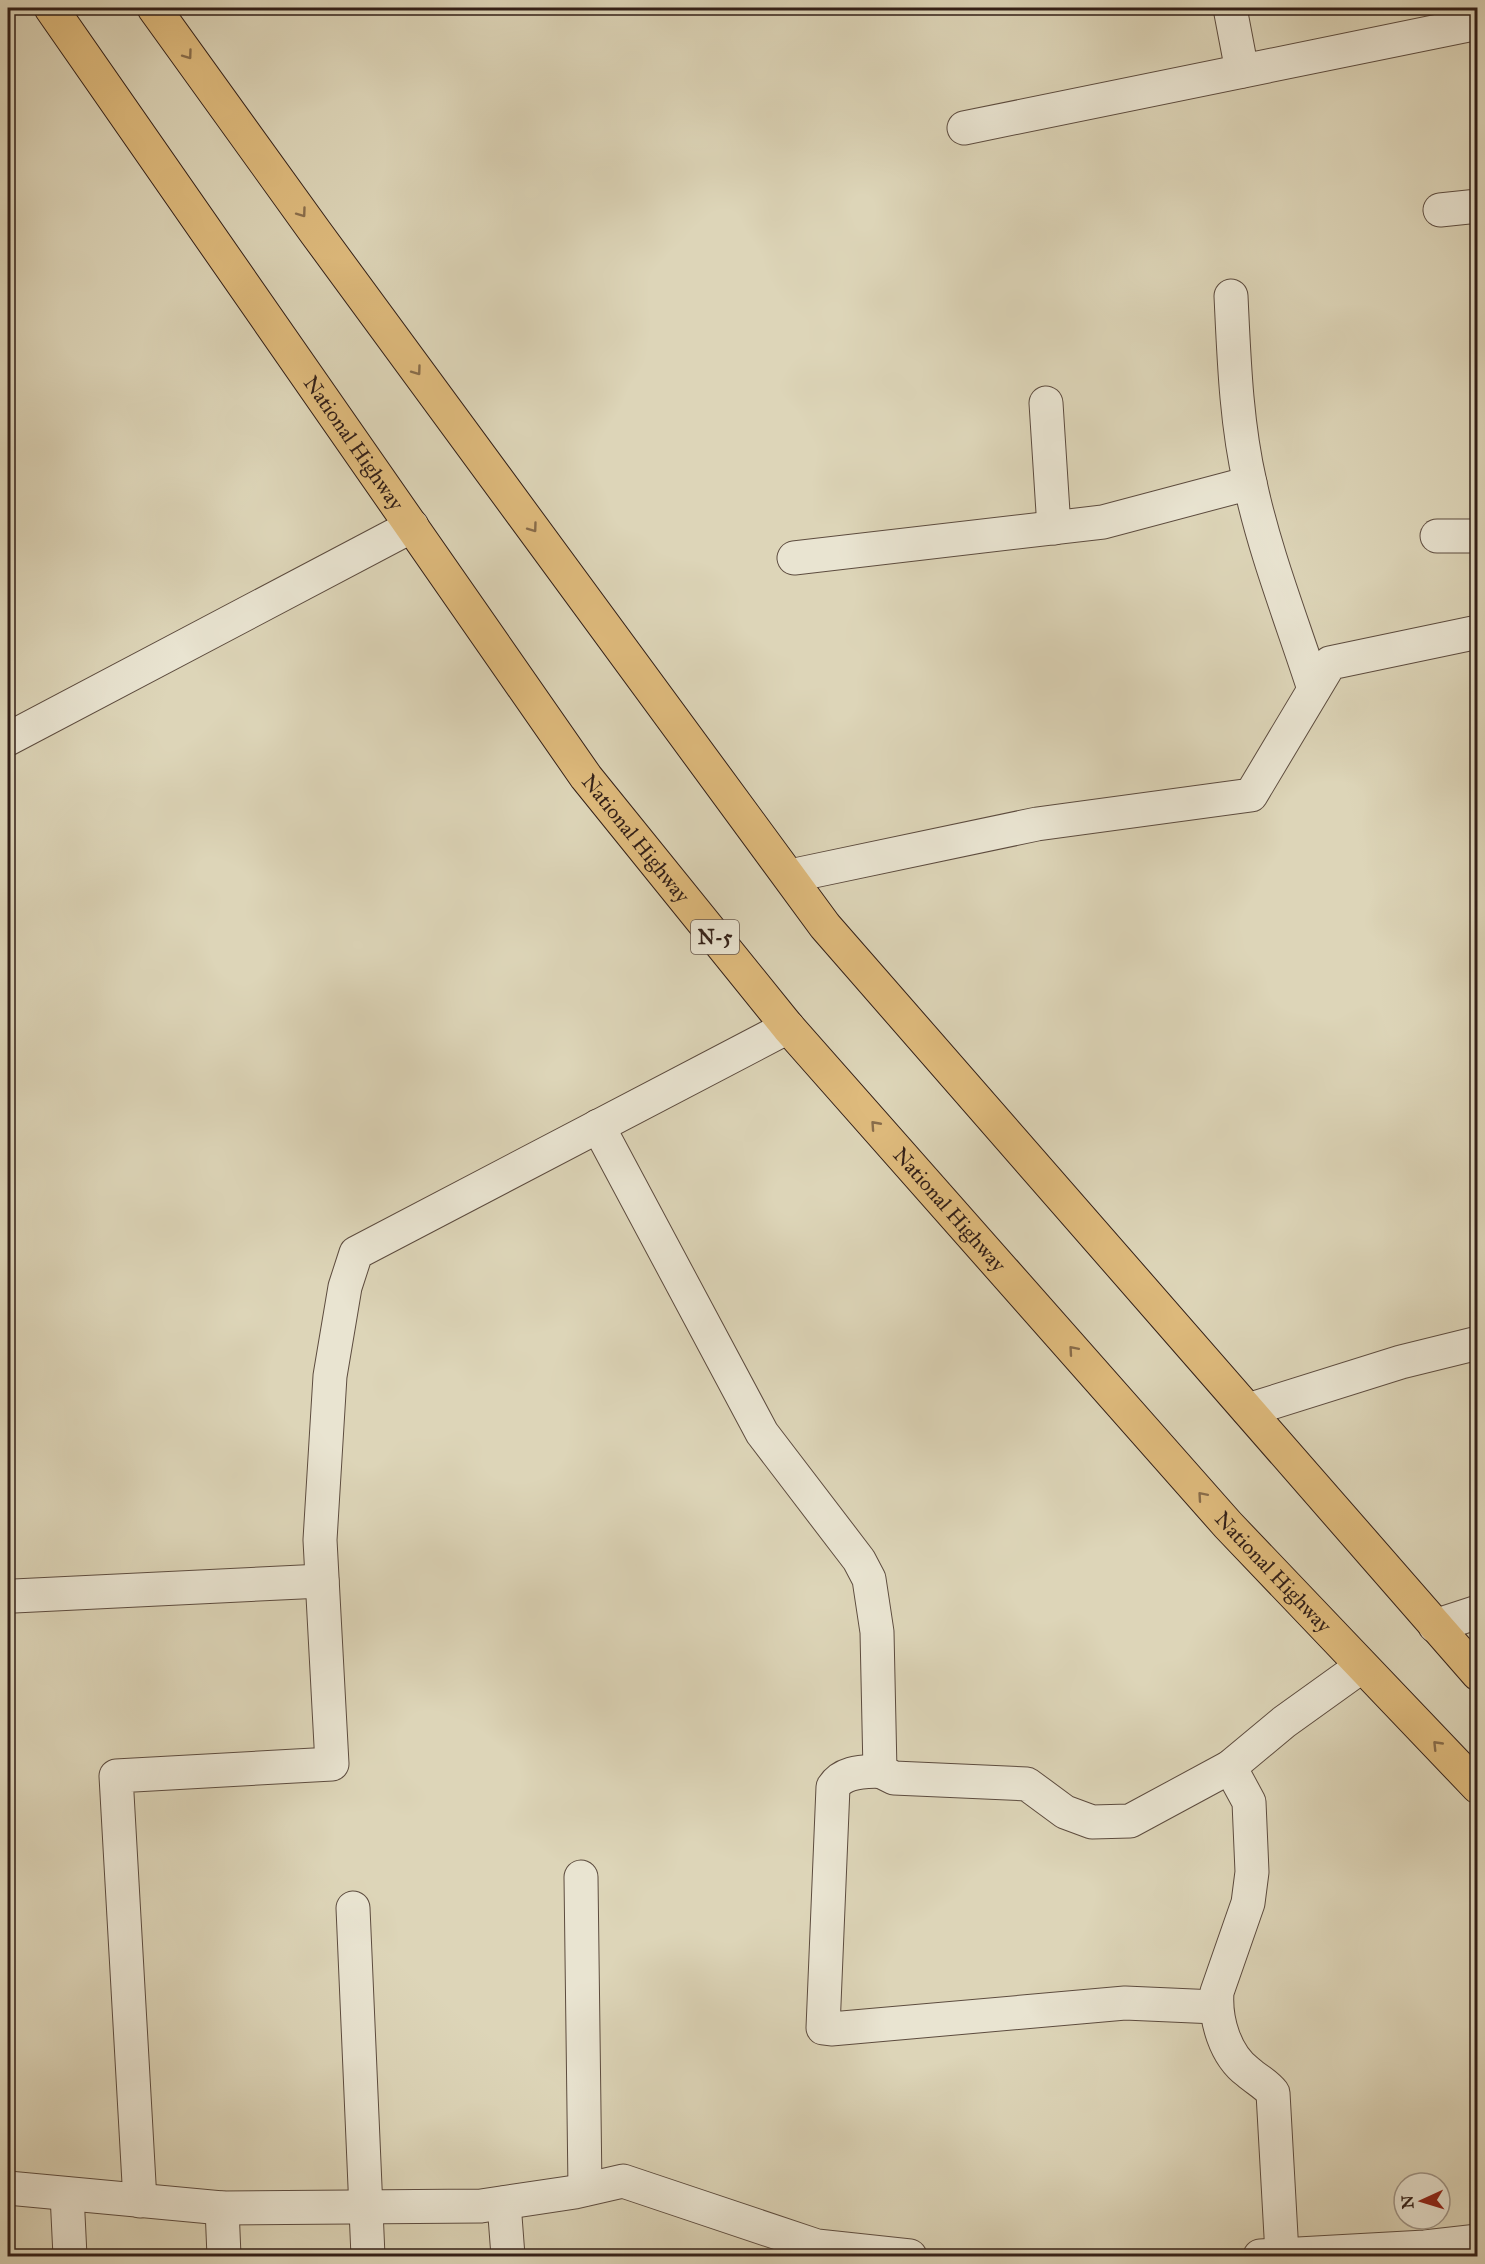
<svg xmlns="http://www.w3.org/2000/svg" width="1485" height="2264" viewBox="0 0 1485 2264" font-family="'IM FELL Great Primer',serif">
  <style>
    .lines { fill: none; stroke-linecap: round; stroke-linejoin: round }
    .minor-casing { stroke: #5d4c3f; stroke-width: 35 }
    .trunk-casing { stroke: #321f17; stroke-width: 35 }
    .minor { stroke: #e9e4d1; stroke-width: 33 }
    .trunk { stroke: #deba7c; stroke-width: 33 }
    .oneway { stroke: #886c4a }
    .labels { text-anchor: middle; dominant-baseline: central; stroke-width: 4.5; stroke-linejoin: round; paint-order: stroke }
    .shield { fill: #e9e4d1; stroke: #695a4f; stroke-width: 1.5 }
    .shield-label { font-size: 20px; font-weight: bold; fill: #321f17 }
    .street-label { font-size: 21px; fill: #321f17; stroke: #e9e4d1 }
  </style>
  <rect width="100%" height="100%" fill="#ddd5b8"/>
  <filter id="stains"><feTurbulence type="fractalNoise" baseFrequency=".00333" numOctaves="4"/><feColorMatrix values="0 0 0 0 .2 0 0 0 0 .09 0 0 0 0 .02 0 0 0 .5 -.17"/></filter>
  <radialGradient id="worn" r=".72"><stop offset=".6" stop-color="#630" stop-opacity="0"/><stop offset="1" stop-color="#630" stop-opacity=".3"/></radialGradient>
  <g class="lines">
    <!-- minor casing -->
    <g class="minor-casing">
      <g id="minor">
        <path d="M1230,8l12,63"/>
        <path d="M964,128l514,-105"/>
        <path d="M1440,210l38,-4"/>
        <path d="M1231,296c3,63 5,126 19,187 15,70 42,138 64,206"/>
        <path d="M1046,403l8,125"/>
        <path d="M1437,536h41"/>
        <path d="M794,558l309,-36 147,-39"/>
        <path d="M8,739l404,-213"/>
        <path d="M790,876l247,-52 214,-29 79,-132 148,-31"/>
        <path d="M598,1126l164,307 97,127 10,19 8,53 3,139 14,7 133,6 38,28 27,10 38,-1 100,-54 54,-45 78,-56"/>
        <path d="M1248,1410l153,-48 77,-19"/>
        <path d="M14,1596l308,-15"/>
        <path d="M1435,1626l43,-14"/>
        <path d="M1230,1767l19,35 3,70 -4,31 -31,89c-2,28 8,63 31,80 9,8 18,12 25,21l9,161"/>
        <path d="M880,1771c-17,1 -37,0 -47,16l-10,241 8,1 294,-26 91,4"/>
        <path d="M581,1877l4,312"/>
        <path d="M353,1908l15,348"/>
        <path d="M8,2188l214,20 259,-2 94,-14 48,-11 194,65 93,10"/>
        <path d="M67,2194l3,62"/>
        <path d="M140,2201l-24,-425 216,-12 -12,-224 10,-164 15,-89 11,-34 432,-226"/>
        <path d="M504,2203l4,53"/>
        <path d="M222,2208l2,48"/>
        <path d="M1260,2256l165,-9 53,-6"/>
      </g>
    </g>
    <!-- trunk casing -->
    <g class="trunk-casing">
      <g id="trunk">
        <path id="s1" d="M51,8l535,769 202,250 440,498 250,262"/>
        <path d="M154,8l162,225 509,693 653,748"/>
      </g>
    </g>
    <!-- minor -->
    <use href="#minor" class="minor"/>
    <!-- trunk -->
    <use href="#trunk" class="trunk"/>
  </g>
  <!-- one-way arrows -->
  <defs><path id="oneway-chevron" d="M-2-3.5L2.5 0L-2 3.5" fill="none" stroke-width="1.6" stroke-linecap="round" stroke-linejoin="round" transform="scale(1.5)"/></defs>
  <g class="oneway">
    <use href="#oneway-chevron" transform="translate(188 55) rotate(54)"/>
    <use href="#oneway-chevron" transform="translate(302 213) rotate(54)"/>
    <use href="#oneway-chevron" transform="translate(417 371) rotate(54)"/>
    <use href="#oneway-chevron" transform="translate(533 528) rotate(54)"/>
    <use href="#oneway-chevron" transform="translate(875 1125) rotate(-132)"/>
    <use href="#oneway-chevron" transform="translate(1073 1350) rotate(-131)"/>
    <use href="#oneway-chevron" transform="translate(1202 1496) rotate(-131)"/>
    <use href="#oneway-chevron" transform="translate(1437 1745) rotate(-134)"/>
  </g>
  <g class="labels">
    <!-- shield labels -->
    <rect class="shield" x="691" y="920" width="48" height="34" rx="4.5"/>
    <g class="shield-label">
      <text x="715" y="937">N-5</text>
    </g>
    <!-- street labels -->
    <g class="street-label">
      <text stroke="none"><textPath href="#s1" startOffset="530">National Highway</textPath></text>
      <text stroke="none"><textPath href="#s1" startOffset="1016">National Highway</textPath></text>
      <text stroke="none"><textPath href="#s1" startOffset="1502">National Highway</textPath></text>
      <text stroke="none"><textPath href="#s1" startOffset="1988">National Highway</textPath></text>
    </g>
  </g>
  <!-- margin -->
  <rect width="1485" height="2264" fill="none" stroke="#ddd5b8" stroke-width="30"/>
  <rect x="9" y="9" width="1467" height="2246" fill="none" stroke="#321f17" stroke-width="3"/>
  <rect x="15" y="15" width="1455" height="2234" fill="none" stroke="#321f17" stroke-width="1.5"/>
  <!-- north arrow -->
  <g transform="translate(1422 2201) rotate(266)"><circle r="28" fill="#e9e4d1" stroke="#a09587" stroke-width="1.5"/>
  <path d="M0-4.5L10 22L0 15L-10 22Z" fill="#8f2418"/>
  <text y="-9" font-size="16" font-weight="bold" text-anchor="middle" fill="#321f17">N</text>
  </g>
  <rect width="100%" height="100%" filter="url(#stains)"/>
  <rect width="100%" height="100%" fill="url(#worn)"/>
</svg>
